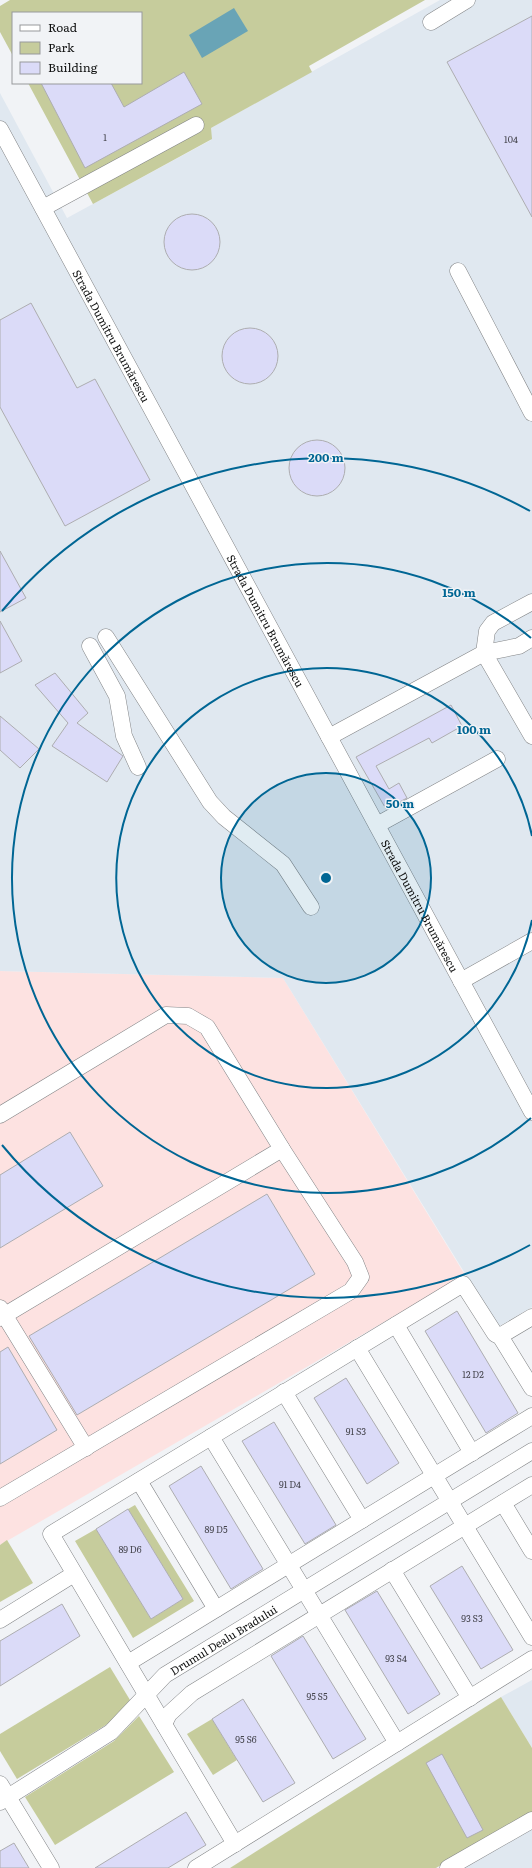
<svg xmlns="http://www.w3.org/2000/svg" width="532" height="1868" viewBox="0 0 532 1868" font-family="Literata,serif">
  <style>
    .commercial { fill: #fde2e1 }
    .built { fill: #e0e8f0 }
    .green { fill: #c6cc9c }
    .water { fill: #69a4b6 }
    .building { fill: #dbdbf8; stroke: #adadb0 }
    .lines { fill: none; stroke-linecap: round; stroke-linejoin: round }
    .minor-casing { stroke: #828486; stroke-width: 17 }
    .minor { stroke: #fff; stroke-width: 16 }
    .ring { fill: none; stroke: #006694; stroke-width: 2 }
    .labels { text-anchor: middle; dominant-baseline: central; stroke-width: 3; stroke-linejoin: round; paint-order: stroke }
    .number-label { font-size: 9px; fill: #44444c }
    .street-label { font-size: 11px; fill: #111212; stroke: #f1f3f6 }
    .centre { fill: #006694; stroke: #f1f3f6; stroke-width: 2 }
    .ring-label { font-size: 12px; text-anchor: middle; font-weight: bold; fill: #006694; stroke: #f1f3f6; stroke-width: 3; stroke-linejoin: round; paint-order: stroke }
  </style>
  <rect width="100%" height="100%" fill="#f1f3f6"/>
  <!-- commercial -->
  <path class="commercial" d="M0,971l283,7 182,297 -465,270z"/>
  <!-- built -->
  <g class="built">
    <path d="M440,0h92v1307l-34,20 -215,-349 -283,-7v-878l67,125 144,-78v-12z"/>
    <path d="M532,1680v68l-31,-51z"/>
    <path d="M532,1826v42h-71z"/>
  </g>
  <!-- green -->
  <g class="green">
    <path d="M10,0h415l-116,66 3,6 -101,56 1,11 -119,65 -65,-121h113v-70h-128v43l-13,-24v-26z"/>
    <path d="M135,1505l59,96 -61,37 -58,-97 21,-12 55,90 32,-20 -55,-90z"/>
    <path d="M7,1540l26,43 -33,19v-57z"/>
    <path d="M110,1667l20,33 -21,23 -92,56 -17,-28v-17z"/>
    <path d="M501,1697l31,51v64l-96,56h-206z"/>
    <path d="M139,1716l35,56 -119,73 -30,-48 89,-56z"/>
    <path d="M212,1719l25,41 -24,15 -26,-41z"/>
  </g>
  <!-- water -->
  <path class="water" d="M234,8l14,23 -46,27 -13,-23z"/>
  <!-- building -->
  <g class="building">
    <path d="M532,16v201l-85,-155z"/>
    <path d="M184,72l18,32 -117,64 -44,-85h70l13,24z"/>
    <circle cx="192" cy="242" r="28"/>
    <path d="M31,303l46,85 18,-9 55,101 -85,46 -65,-119v-87z"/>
    <circle cx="250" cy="356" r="28"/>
    <circle cx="317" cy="468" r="28"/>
    <path d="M0,551l26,47 -26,14z"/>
    <path d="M0,621l22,40 -22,12z"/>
    <path d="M55,673l33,40 -11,10 46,33 -16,26 -55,-36 16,-23 -33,-38z"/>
    <path d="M451,705l11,21 -30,17 -3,-5 -53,28 13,23 10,-6 8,15 -21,11 -30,-52z"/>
    <path d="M0,716l39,33 -19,19 -20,-18z"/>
    <path d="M70,1132l33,54 -103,62v-73z"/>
    <path d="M267,1194l48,80 -238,141 -48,-79z"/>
    <path d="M457,1311l61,102 -32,20 -61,-102z"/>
    <path d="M8,1347l49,83 -57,34v-112z"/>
    <path d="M346,1378l53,85 -32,21 -53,-86z"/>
    <path d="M274,1422l62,103 -31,19 -63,-103z"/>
    <path d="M201,1466l62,103 -32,20 -62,-103z"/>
    <path d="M128,1509l55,90 -32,20 -55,-90z"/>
    <path d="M462,1566l51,84 -32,19 -51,-83z"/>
    <path d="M377,1591l63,103 -32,20 -63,-104z"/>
    <path d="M62,1604l18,32 -80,50v-45z"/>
    <path d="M303,1636l63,103 -33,20 -62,-103z"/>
    <path d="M243,1699l52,84 -32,19 -51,-83z"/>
    <path d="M442,1754l41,76 -16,8 -41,-75z"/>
    <path d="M186,1812l20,33 -38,23h-73z"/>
    <path d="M14,1843l15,25h-29v-17z"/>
  </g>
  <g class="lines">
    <!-- minor casing -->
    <g class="minor-casing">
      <g id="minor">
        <path d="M431,22l36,-22"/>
        <path id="s1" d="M0,129l532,983"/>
        <path d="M43,208l153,-83"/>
        <path d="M458,271l74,142"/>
        <path d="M532,602l-39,21 -6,8 -3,22 48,83"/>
        <path d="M106,637l104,165 14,15 59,47 28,43"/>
        <path d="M90,646l27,50 7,40 14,31"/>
        <path d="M329,737l155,-84 35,-7 13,-8"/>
        <path d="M377,825l120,-66"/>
        <path d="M461,981l71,-40"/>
        <path d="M0,1115l166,-100 22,1 19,11 75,122 73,113 6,15 -10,14 -351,207"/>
        <path d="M0,1308l86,140"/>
        <path d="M0,1318l282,-169"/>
        <path d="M396,1325l76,128"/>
        <path d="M500,1336l32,52"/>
        <path d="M500,1336l32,-19"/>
        <path d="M357,1348l175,289"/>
        <path d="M284,1392l78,128"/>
        <path d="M211,1437l186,306"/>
        <path d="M139,1481l77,128"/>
        <path d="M503,1503l29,48"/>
        <path d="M392,1570l78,128"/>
        <path d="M0,1620l74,-46"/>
        <path d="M128,1663l404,-247"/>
        <path d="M164,1724l5,-10 23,-21 340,-208"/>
        <path d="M0,1784l51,84"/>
        <path id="s2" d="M0,1802l111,-70 54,-57 367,-224"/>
        <path d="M235,1844l-184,-310 412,-250 32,50 5,2"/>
        <path d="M196,1868l336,-209"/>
        <path d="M448,1868l84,-48"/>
      </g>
    </g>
    <!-- minor -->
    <use href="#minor" class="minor"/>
  </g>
  <!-- distance rings -->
  <circle cx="326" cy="878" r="105" fill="#006694" fill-opacity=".12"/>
  <g class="ring">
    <circle cx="326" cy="878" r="105"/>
    <path d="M532 920A210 210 0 1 1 532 836"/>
    <path d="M531 1118A315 315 0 1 1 531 638"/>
    <path d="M530 1245A420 420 0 0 1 2 1145M2 611A420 420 0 0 1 530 511"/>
  </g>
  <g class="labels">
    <!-- number labels -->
    <g class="number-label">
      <text x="105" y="137">1</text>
      <text x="511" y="139">104</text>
      <text x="473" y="1374">12 D2</text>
      <text x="356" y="1431">91 S3</text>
      <text x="290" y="1484">91 D4</text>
      <text x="216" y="1529">89 D5</text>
      <text x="130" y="1549">89 D6</text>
      <text x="472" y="1618">93 S3</text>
      <text x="396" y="1658">93 S4</text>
      <text x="317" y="1696">95 S5</text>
      <text x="246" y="1739">95 S6</text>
    </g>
    <!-- street labels -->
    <g class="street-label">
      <text stroke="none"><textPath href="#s1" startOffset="235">Strada Dumitru Brumărescu</textPath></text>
      <text stroke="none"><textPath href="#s1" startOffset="559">Strada Dumitru Brumărescu</textPath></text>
      <text stroke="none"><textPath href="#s1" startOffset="883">Strada Dumitru Brumărescu</textPath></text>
      <text stroke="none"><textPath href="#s2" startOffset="278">Drumul Dealu Bradului</textPath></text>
    </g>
  </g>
  <circle cx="326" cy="878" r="6" class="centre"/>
  <g class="ring-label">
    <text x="326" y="462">200 m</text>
    <text x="459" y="597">150 m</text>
    <text x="474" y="734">100 m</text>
    <text x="400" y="808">50 m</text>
  </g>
  <!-- legend -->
  <rect x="12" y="12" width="130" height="72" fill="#f1f3f6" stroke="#97999b"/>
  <rect x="20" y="25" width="20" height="6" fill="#ffffff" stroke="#97999b"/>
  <text x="48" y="32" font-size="12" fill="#111212">Road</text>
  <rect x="20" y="42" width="20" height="12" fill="#c6cc9c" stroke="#97999b"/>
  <text x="48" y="52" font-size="12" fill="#111212">Park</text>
  <rect x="20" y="62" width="20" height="12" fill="#dbdbf8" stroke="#97999b"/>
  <text x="48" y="72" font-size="12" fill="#111212">Building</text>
</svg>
